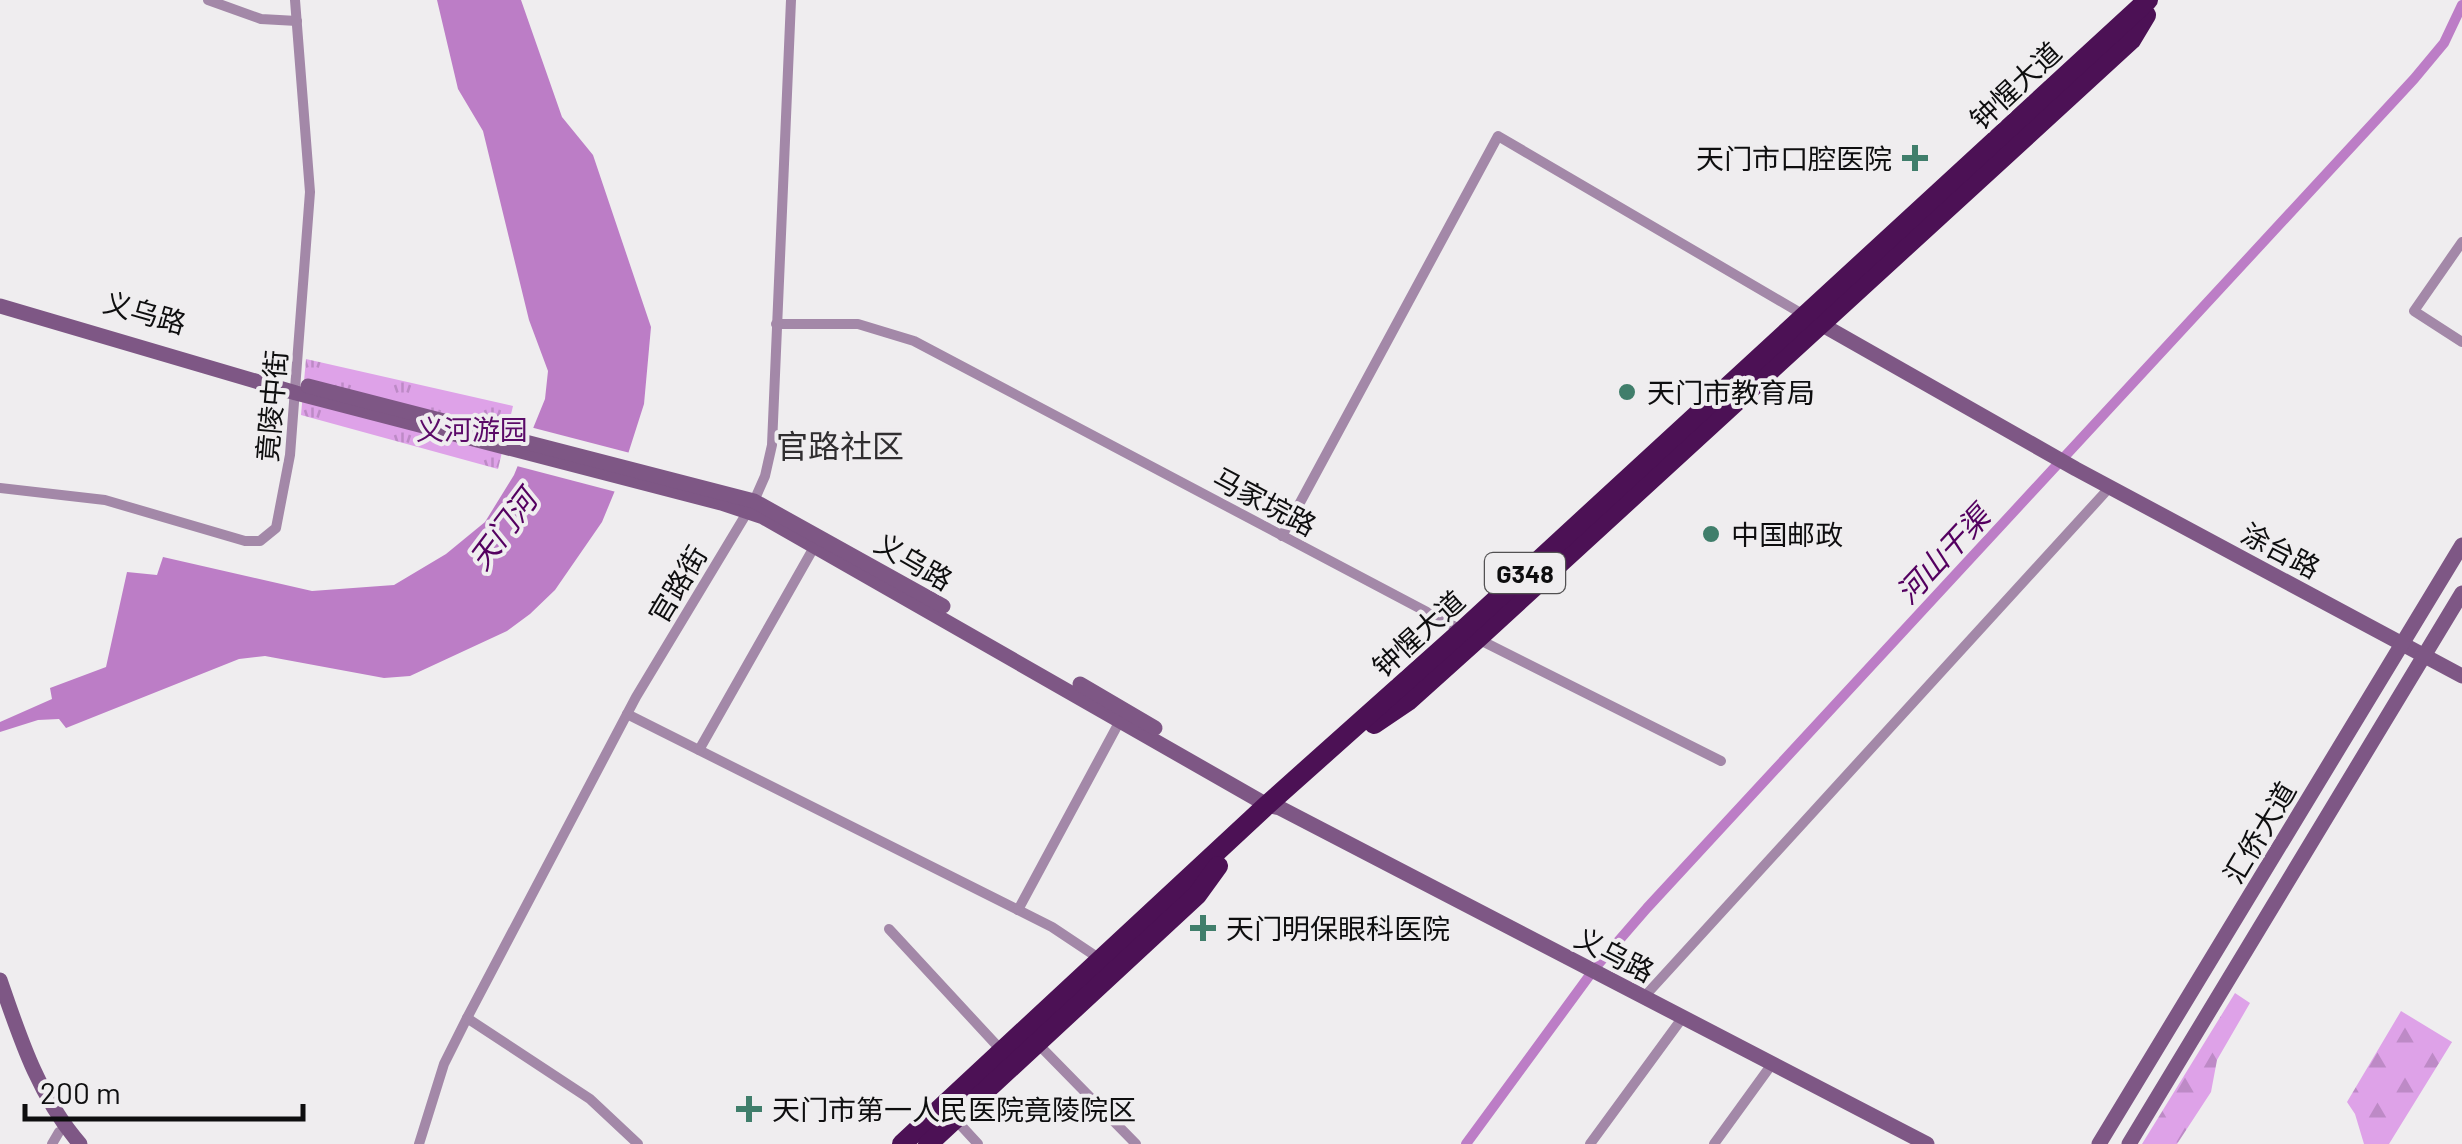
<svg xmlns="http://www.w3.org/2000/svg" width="2462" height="1144" viewBox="0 0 2462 1144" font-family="Barlow,'Noto Sans SC',sans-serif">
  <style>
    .forest { fill: url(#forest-firs) }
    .park { fill: url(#park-tufts) }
    .water { fill: #bc7dc6 }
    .pier { fill: #efedef }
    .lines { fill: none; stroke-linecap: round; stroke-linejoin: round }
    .canal { stroke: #bc7dc6; stroke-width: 10 }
    .street { stroke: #a388a8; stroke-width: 10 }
    .secondary { stroke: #7e5785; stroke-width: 15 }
    .highway { stroke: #4c1155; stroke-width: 20 }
    .poi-dot { fill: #407e6b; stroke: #efedef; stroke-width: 4 }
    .labels { text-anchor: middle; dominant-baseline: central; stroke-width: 8; stroke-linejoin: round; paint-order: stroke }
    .shield { fill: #efedef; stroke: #525152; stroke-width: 2.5 }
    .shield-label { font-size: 25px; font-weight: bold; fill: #0e0e0f }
    .street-label { font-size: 28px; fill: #0e0e0f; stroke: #efedef }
    .poi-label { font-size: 28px; fill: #0e0e0f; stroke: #efedef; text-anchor: start }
    .park-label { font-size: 28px; fill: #5b0a68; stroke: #efedef }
    .water-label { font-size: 30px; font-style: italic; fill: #540060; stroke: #efedef }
    .quarter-label { font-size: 32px; fill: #302e30; stroke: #efedef }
  </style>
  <defs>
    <pattern id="forest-firs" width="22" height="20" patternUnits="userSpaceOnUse" patternTransform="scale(2.5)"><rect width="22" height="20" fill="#dea2e8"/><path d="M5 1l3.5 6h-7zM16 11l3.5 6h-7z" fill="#bd8ac6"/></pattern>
    <pattern id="park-tufts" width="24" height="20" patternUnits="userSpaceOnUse" patternTransform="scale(2.5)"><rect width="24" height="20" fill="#dea2e8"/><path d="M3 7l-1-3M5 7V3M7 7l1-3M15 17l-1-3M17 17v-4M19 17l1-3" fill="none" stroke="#bd8ac6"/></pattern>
  </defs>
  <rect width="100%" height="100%" fill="#efedef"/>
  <!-- forest -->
  <g class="forest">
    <path d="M2235,993l15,10 -33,57 -6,32 -34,52h-35z"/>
    <path d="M2401,1011l51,31 -63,102h-25l-9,-30 -8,-12z"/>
  </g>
  <!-- park -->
  <path class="park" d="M306,359l207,47 -15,63 -197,-54z"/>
  <!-- water -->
  <path class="water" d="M437,0h84l41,117 31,38 58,172 -7,77 -23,72 -19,46 -47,68 -25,24 -23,17 -97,45 -26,2 -119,-22 -26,3 -173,69 -7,-9 -21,1 -38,12v-10l52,-23 -2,-11 56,-21 21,-95 30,3 6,-18 149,34 82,-6 52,-31 39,-32 29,-47 31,-76 3,-28 -19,-51 -46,-189 -25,-42z"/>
  <!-- pier -->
  <path class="pier" d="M530,427l104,27 -14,39 -107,-28z"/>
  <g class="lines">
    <!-- canal -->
    <path class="canal" d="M1466,1144l129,-176 52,-60 767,-829 30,-36 18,-38"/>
    <!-- street -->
    <g class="street">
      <path d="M208,0l53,19 36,2"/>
      <path d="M2462,242l-48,69 48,31"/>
      <path d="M776,324h82l56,17 547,289"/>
      <path d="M0,488l105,12 140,41h15l16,-13 14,-73 20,-263 -15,-192"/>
      <path d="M1282,536l216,-400 306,179"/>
      <path d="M1476,638l245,123"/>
      <path d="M627,714l425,213 48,32"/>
      <path d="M699,750l118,-208"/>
      <path d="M1018,910l104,-193"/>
      <path d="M889,929l113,122"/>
      <path d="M1644,997l466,-510"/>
      <path d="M467,1018l123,81 48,45"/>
      <path d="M1037,1043l99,101"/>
      <path d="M955,1119l23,25"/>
      <path d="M52,1144l7,-12"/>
      <path d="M419,1144l25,-80 23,-46 169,-321 118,-196 11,-25 7,-31 19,-445"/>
      <path d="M1590,1144l93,-127"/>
      <path d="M1714,1144l58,-80"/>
    </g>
    <!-- secondary -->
    <g class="secondary">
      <path d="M0,306l296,87 425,110 42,14 504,288 13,3 647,336"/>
      <path d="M1812,319l264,150 386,207"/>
      <path d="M308,386l446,115 189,105"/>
      <path d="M1080,684l75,44"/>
      <path d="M0,980c20,58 39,117 80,164"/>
      <path d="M2099,1144l363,-599"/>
      <path d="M2129,1144l333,-551"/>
    </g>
    <!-- highway -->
    <g class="highway">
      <path d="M1374,724l34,-23 69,-62 654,-599 15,-25"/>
      <path d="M902,1144l365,-339 195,-174 686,-631"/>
      <path d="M928,1144l269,-249 21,-29"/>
    </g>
  </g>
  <!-- markers -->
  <g class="poi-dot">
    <path d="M1910 143h10v10h10v10h-10v10h-10v-10h-10v-10h10z"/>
    <circle cx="1627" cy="392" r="10"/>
    <circle cx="1711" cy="534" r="10"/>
    <path d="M1198 913h10v10h10v10h-10v10h-10v-10h-10v-10h10z"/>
    <path d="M744 1094h10v10h10v10h-10v10h-10v-10h-10v-10h10z"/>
  </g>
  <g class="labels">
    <!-- shield labels -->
    <rect class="shield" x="1485" y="553" width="80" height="40" rx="8"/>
    <g class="shield-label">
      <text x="1525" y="573">G348</text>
    </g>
    <!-- street labels -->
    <g class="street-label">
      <text transform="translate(2015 85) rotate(-43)">钟惺大道</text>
      <text transform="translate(145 312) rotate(16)">义乌路</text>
      <text transform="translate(271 406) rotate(-85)">竟陵中街</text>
      <text transform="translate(1265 501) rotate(28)">马家垸路</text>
      <text transform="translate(2281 550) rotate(28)">涂台路</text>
      <text transform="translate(914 561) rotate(30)">义乌路</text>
      <text transform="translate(677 584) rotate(-59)">官路街</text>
      <text transform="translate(1418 633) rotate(-42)">钟惺大道</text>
      <text transform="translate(2259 832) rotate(-59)">汇侨大道</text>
      <text transform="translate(1615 954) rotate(27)">义乌路</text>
    </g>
    <!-- poi labels -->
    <g class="poi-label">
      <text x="1892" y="158" text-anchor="end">天门市口腔医院</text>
      <text x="1647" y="392">天门市教育局</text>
      <text x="1731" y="534">中国邮政</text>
      <text x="1226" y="928">天门明保眼科医院</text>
      <text x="772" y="1109">天门市第一人民医院竟陵院区</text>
    </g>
    <!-- park labels -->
    <g class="park-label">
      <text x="472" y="429">义河游园</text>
    </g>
    <!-- water labels -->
    <g class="water-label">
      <text transform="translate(502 529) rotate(-53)">天门河</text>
      <text transform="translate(1942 554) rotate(-47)">河山干渠</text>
    </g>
    <!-- quarter labels -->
    <g class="quarter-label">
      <text x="840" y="445">官路社区</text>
    </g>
  </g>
  <!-- scale -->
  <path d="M25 1104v15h278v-15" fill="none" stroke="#0e0e0f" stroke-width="5"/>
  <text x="40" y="1104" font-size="30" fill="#0e0e0f" stroke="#efedef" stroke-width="8" paint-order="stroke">200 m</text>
</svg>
